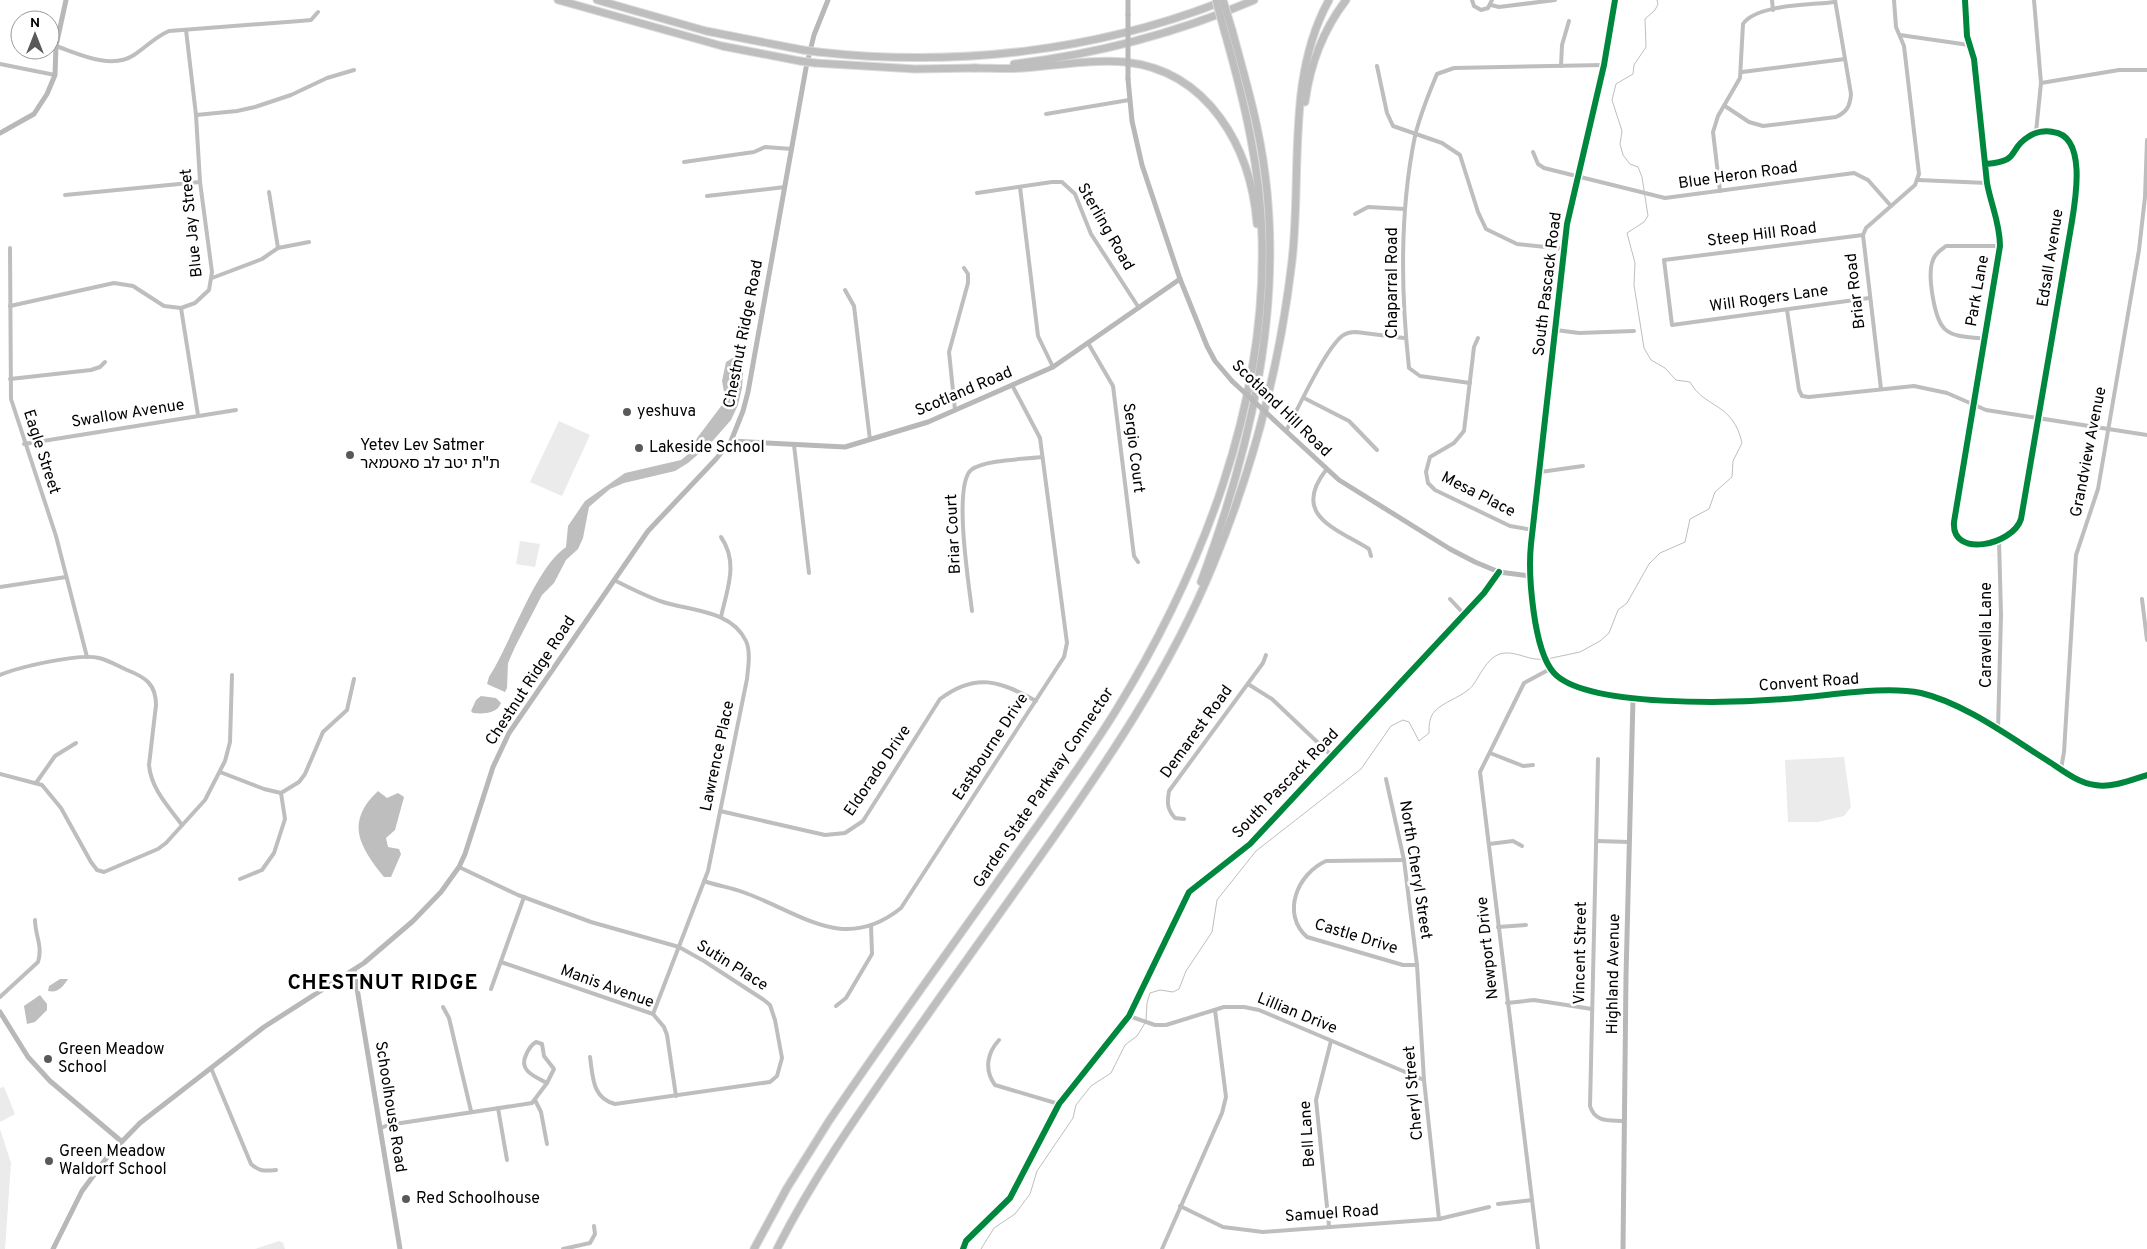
<svg xmlns="http://www.w3.org/2000/svg" width="2147" height="1249" viewBox="0 0 2147 1249" font-family="Overpass,'Noto Sans Hebrew',sans-serif">
  <style>
    .green { fill: #ebebeb }
    .water { fill: #bebebe }
    .lines { fill: none; stroke-linecap: round; stroke-linejoin: round }
    .stream { stroke: #bebebe; stroke-width: 1 }
    .highway-casing { stroke: #dbdbdb; stroke-width: 9 }
    .street { stroke: #bebebe; stroke-width: 4 }
    .secondary { stroke: #b8b8b8; stroke-width: 5 }
    .highway { stroke: #bebebe; stroke-width: 7 }
    .highway-bridge-casing { stroke: #dbdbdb; stroke-width: 9; stroke-linecap: butt }
    .secondary-bridge { stroke: #b8b8b8; stroke-width: 5 }
    .highway-bridge { stroke: #bebebe; stroke-width: 7 }
    .cycleway-casing { stroke: #fff; stroke-width: 9 }
    .cycleway { stroke: #00873e; stroke-width: 6 }
    .poi-dot { fill: #595959; stroke: #fff; stroke-width: 2 }
    .labels { text-anchor: middle; dominant-baseline: central; stroke-width: 5; stroke-linejoin: round; paint-order: stroke }
    .street-label { font-size: 16px; fill: #000; stroke: #fff }
    .poi-label { font-size: 16px; fill: #000; stroke: #fff; text-anchor: start }
    .district-label { font-size: 21px; font-weight: bold; letter-spacing: 1px; fill: #000; stroke: #fff }
  </style>
  <rect width="100%" height="100%" fill="#fff"/>
  <!-- green -->
  <g class="green">
    <path d="M559,421l31,14 -28,61 -32,-14z"/>
    <path d="M520,541l20,3 -5,23 -19,-3z"/>
    <path d="M1844,757l7,50 -7,9 -26,6h-30l-3,-62z"/>
    <path d="M4,1087l11,27 -15,8v-34z"/>
    <path d="M0,1129l11,34 -6,86h-5z"/>
    <path d="M279,1241l4,2 2,6h-30z"/>
  </g>
  <!-- water -->
  <g class="water">
    <path d="M741,353l3,6 -2,29 -4,17 -7,15 -21,24 -22,19 -13,8 -51,12 -14,6 -21,18 -6,31 -5,11 -12,11 -12,23 -12,12 -27,52 -7,16 -1,25 -2,4 -18,-8 2,-7c22,-34 46,-109 77,-130l2,-21 17,-25 40,-28 56,-13 11,-9 5,-13 25,-33 3,-8 -3,-16 4,-19z"/>
    <path d="M481,696l15,2 5,5c-4,11 -18,11 -28,10l-2,-2 5,-11z"/>
    <path d="M378,791l9,7 11,-5 6,4 -9,33 -9,8 2,9 11,2 2,5 -10,23h-7c-25,-31 -39,-55 -6,-86z"/>
    <path d="M60,979h8c-5,8 -10,14 -20,12l1,-5z"/>
    <path d="M40,995l7,9v6l-12,12 -8,2 -3,-18z"/>
  </g>
  <g class="lines">
    <!-- stream -->
    <g class="stream">
      <path d="M1547,659l33,-7 20,-11 9,-8 9,-23 9,-7 22,-39 11,-11 25,-11 5,-23 19,-10 6,-17 17,-15 1,-16 9,-18c-9,-41 -37,-34 -52,-61l-14,-2 -11,-12 -14,-8 -7,-12 -10,-63 1,-22 -8,-30 17,-11 4,-6 -6,-39 -4,-10 -8,-3 -7,-9 -3,-11 2,-13 -10,-31 4,-16 17,-10 1,-9 12,-18 -1,-28 10,-9 3,-6 -1,-4"/>
      <path d="M1146,1020l1,-17 3,-10 10,-3 13,2 6,-3 7,-18 26,-39 5,-32 39,-49 105,-82 30,-43 12,-6 6,2 10,19 10,-8c0,-7 0,-16 6,-22 9,-9 23,-13 33,-21 10,-6 17,-36 37,-37 13,-1 25,8 38,6"/>
      <path d="M981,1249l13,-21 21,-14 15,-20 7,-23 36,-53 3,-13 15,-19 20,-13 14,-28 12,-9 8,-13"/>
    </g>
    <!-- highway casing -->
    <g class="highway-casing">
      <g id="highway">
        <path d="M558,0l164,46 78,15"/>
        <path d="M597,0l109,31 97,19"/>
        <path d="M818,52c136,15 275,0 403,-50"/>
        <path d="M815,63l100,6 61,-1"/>
        <path d="M1014,64c83,-10 163,-31 240,-64"/>
        <path d="M973,68c17,0 33,1 50,0 34,-2 68,-9 102,-6 84,9 126,86 132,162"/>
        <path d="M1305,102c5,-37 18,-72 41,-102"/>
        <path d="M1201,582c48,-129 82,-269 64,-408 -6,-49 -20,-96 -33,-144"/>
        <path d="M754,1249l33,-61 42,-67c60,-89 124,-176 186,-264 34,-48 69,-95 100,-145 87,-141 152,-308 147,-476 -2,-70 -18,-136 -37,-203"/>
        <path d="M777,1249c35,-69 79,-132 123,-195 47,-67 95,-134 142,-200 65,-92 128,-184 171,-289 40,-97 67,-200 79,-304 10,-86 -6,-184 37,-261"/>
      </g>
    </g>
    <!-- street -->
    <g class="street">
      <path d="M1472,0l2,6 7,4 7,-2 4,-8"/>
      <path d="M1772,0l1,10"/>
      <path d="M1965,0l2,36 7,23 13,124c4,22 13,40 13,63l-46,276c-3,37 59,23 67,-3l50,-292c4,-24 17,-91 -18,-95 -8,-2 -18,0 -25,5 -21,13 -6,24 -42,27"/>
      <path d="M2034,0l7,83 -5,49"/>
      <path d="M1491,5l8,2 56,-7"/>
      <path d="M1900,35l69,10"/>
      <path d="M56,46c23,8 55,24 78,9 12,-8 21,-18 35,-24l131,-10 11,-1 7,-8"/>
      <path d="M0,64l55,11"/>
      <path d="M1377,66l10,47 6,13 49,17 18,12 18,57 8,17 31,15 48,5"/>
      <path d="M1561,66l1,-21 7,-24"/>
      <path d="M1742,72l103,-13"/>
      <path d="M2041,83l78,-13h28"/>
      <path d="M1725,106l24,16 14,4 73,-9c11,-5 14,-11 15,-23l-16,-94"/>
      <path d="M1046,114l83,-14"/>
      <path d="M196,115l41,-4 18,-4 36,-12 36,-17 27,-8"/>
      <path d="M1533,152l5,12 6,4 121,30 189,-25 14,7 23,26"/>
      <path d="M684,162l70,-10 11,-5 27,2"/>
      <path d="M1918,180l69,3"/>
      <path d="M1020,187l18,149 15,31"/>
      <path d="M1720,191l-7,-59 5,-16 22,-38 3,-54c13,-20 70,-19 92,-22"/>
      <path d="M269,192l9,56"/>
      <path d="M977,193l75,-11h10l13,12 16,40 48,74"/>
      <path d="M65,195l135,-13"/>
      <path d="M707,196l78,-9"/>
      <path d="M1355,214l13,-7 37,2"/>
      <path d="M1863,235l-199,25 8,65 197,-27"/>
      <path d="M10,248l1,151 45,137 31,121"/>
      <path d="M212,278l50,-19 16,-11 31,-6"/>
      <path d="M845,290l9,16 16,134"/>
      <path d="M10,306l104,-23 19,3 31,20 17,2 14,-5 14,-13 3,-18 -12,-90 -4,-67 -10,-85"/>
      <path d="M181,308l17,107"/>
      <path d="M1787,310l12,80 3,6 7,1 105,-11 33,7 39,17 161,25"/>
      <path d="M1556,330l23,3 55,-2"/>
      <path d="M1478,338l-4,9 -10,84 -10,12 -24,14 -4,15 2,11 7,7 75,36 23,4"/>
      <path d="M1984,339c-12,-2 -28,-1 -38,-9 -12,-9 -19,-56 -13,-70 2,-7 8,-10 13,-14h54"/>
      <path d="M1088,343l25,43 21,170 4,6"/>
      <path d="M10,379l81,-9 9,-3 5,-5"/>
      <path d="M1470,383l-50,-7 -11,-8c-8,-74 -9,-159 6,-232 5,-21 14,-43 22,-62l17,-6 150,-3"/>
      <path d="M1881,389l-18,-154 3,-7 49,-43 4,-11 -15,-128 -8,-19 -2,-27"/>
      <path d="M1304,398l45,23 28,29"/>
      <path d="M955,410l-6,-58 19,-69v-9l-4,-6"/>
      <path d="M1286,431c12,-22 38,-80 56,-95 4,-3 9,-4 14,-4l48,6"/>
      <path d="M24,444l212,-34"/>
      <path d="M794,445l15,128"/>
      <path d="M1326,470c-35,45 9,58 43,79l2,7"/>
      <path d="M1540,472l43,-6"/>
      <path d="M614,580c16,8 31,16 49,22 28,9 68,8 83,39 5,11 2,27 1,38l-39,192 -55,143"/>
      <path d="M0,587l66,-10"/>
      <path d="M1450,599l14,15"/>
      <path d="M2142,599l5,41"/>
      <path d="M972,611c-3,-26 -19,-125 -1,-141 12,-10 55,-11 71,-13"/>
      <path d="M721,617c6,-28 18,-54 0,-80"/>
      <path d="M0,675c19,-8 79,-22 99,-17 9,2 19,8 28,12 18,7 29,14 29,35l-7,60c2,24 20,42 33,60"/>
      <path d="M1248,684l24,15 60,57"/>
      <path d="M1998,730l3,-115 -2,-75"/>
      <path d="M1490,753l33,13 10,-1"/>
      <path d="M1598,759l-8,347c5,17 20,14 34,15"/>
      <path d="M2061,769l3,-17 12,-197 22,-66 41,-239 6,-53 2,-57"/>
      <path d="M220,772l44,17 17,4"/>
      <path d="M0,774l42,11 19,23 30,54 6,8 7,2 54,-23 8,-6 39,-43 20,-39 5,-19 2,-67"/>
      <path d="M1386,779l18,81 13,105 7,115 15,139"/>
      <path d="M36,783l19,-27 21,-13"/>
      <path d="M720,811l105,24 20,-2 18,-12 77,-122c36,-27 60,-18 96,2"/>
      <path d="M1184,819l-9,-1c-8,-9 -8,-15 -6,-27l94,-128 3,-8"/>
      <path d="M1597,841l32,1"/>
      <path d="M1489,844l24,-3 9,5"/>
      <path d="M1404,860l-78,1c-29,13 -45,53 -19,76l96,28h14"/>
      <path d="M459,867l59,28 73,27 88,25 25,14 60,39 6,5 5,15 7,38 -5,18 -7,6 -155,22c-23,-6 -22,-27 -25,-47"/>
      <path d="M240,879l22,-9 12,-17 11,-34 -4,-26 18,-11 6,-8 18,-42 24,-22 7,-31"/>
      <path d="M704,881c14,5 30,7 44,13 56,21 97,59 153,14l163,-251 3,-14 -27,-205 -28,-53"/>
      <path d="M1498,927l28,-2"/>
      <path d="M501,962l152,52 11,13 3,8 9,61"/>
      <path d="M491,989l33,-92"/>
      <path d="M0,997l38,-35c5,-16 -3,-27 -3,-42"/>
      <path d="M1507,1003l27,-3 58,9"/>
      <path d="M836,1006l10,-8 26,-44 -1,-29"/>
      <path d="M443,1007l6,11 22,93"/>
      <path d="M1129,1016l26,9h11l58,-18h20l15,3 165,70"/>
      <path d="M999,1040c-12,13 -15,30 -4,45l64,19"/>
      <path d="M536,1042l6,2 2,12 10,13 -7,14c-11,-6 -29,-12 -21,-28 2,-5 5,-10 10,-13z"/>
      <path d="M211,1068l40,96c9,8 14,7 25,6"/>
      <path d="M535,1100l6,12 6,32"/>
      <path d="M498,1108l9,52"/>
      <path d="M381,1128l7,-3 144,-22 15,-20"/>
      <path d="M1498,1204l34,-4"/>
      <path d="M1180,1206l43,21 40,5 176,-13 50,-12"/>
      <path d="M1329,1226l-13,-126 15,-59"/>
      <path d="M563,1249l27,-6 5,-9 -1,-8"/>
      <path d="M1162,1249l60,-136 4,-16 -11,-87"/>
      <path d="M1538,1249l-58,-477 44,-89 26,-14"/>
    </g>
    <!-- secondary -->
    <g class="secondary">
      <path d="M1128,0v15"/>
      <path d="M1615,0l-11,65 -37,159 -36,320c-3,29 2,106 23,129 32,35 182,30 230,26 41,-2 98,-14 137,-6 43,10 90,45 127,68 14,9 30,22 47,24 17,3 36,-5 52,-10"/>
      <path d="M1128,79l4,42 10,44 38,114 27,67 8,15 17,20"/>
      <path d="M0,133l34,-19 13,-20 8,-19 1,-29 10,-46"/>
      <path d="M1274,420l65,60 111,69 25,13 24,10 31,4"/>
      <path d="M731,441l114,6 83,-25 125,-55 127,-88"/>
      <path d="M354,970l46,279"/>
      <path d="M0,1012l28,45 22,24 71,60"/>
      <path d="M53,1249l29,-58 26,-35 32,-33 124,-96 100,-64 49,-42 28,-29 18,-25 6,-13 28,-87 16,-34 139,-202 68,-72 15,-18 12,-30 5,-19 58,-324 8,-33 14,-35"/>
      <path d="M963,1249l3,-8 44,-43 49,-94 70,-88 60,-124 61,-48 234,-251 15,-21"/>
      <path d="M1623,1249l3,-273 7,-277"/>
    </g>
    <!-- highway -->
    <use href="#highway" class="highway"/>
    <!-- highway-bridge casing -->
    <g class="highway-bridge-casing">
      <g id="highway-bridge">
        <path d="M1216,0l9,33"/>
        <path d="M1223,0l9,30"/>
        <path d="M803,50l15,2"/>
        <path d="M800,61l15,2"/>
      </g>
    </g>
    <!-- secondary-bridge -->
    <g class="secondary-bridge">
      <path d="M1128,15v64"/>
      <path d="M1232,381l42,39"/>
    </g>
    <!-- highway-bridge -->
    <use href="#highway-bridge" class="highway-bridge"/>
    <!-- cycleway casing -->
    <g class="cycleway-casing">
      <g id="cycleway">
        <path d="M1615,0l-11,65 -37,159 -36,320c-3,29 2,106 23,129 32,35 182,30 230,26 41,-2 98,-14 137,-6 43,10 90,45 127,68 14,9 30,22 47,24 17,3 36,-5 52,-10"/>
        <path d="M1965,0l2,36 7,23 13,124c4,22 13,40 13,63l-46,276c-3,37 59,23 67,-3l50,-292c4,-24 17,-91 -18,-95 -8,-2 -18,0 -25,5 -21,13 -6,24 -42,27"/>
        <path d="M963,1249l3,-8 44,-43 49,-94 70,-88 60,-124 61,-48 234,-251 15,-21"/>
      </g>
    </g>
    <!-- cycleway -->
    <use href="#cycleway" class="cycleway"/>
  </g>
  <!-- markers -->
  <g class="poi-dot">
    <circle cx="627" cy="412" r="5"/>
    <circle cx="639" cy="448" r="5"/>
    <circle cx="350" cy="455" r="5"/>
    <circle cx="48" cy="1059" r="5"/>
    <circle cx="49" cy="1161" r="5"/>
    <circle cx="406" cy="1199" r="5"/>
  </g>
  <g class="labels">
    <!-- street labels -->
    <g class="street-label">
      <text transform="translate(1738 176) rotate(-8)">Blue Heron Road</text>
      <text transform="translate(192 223) rotate(-96)">Blue Jay Street</text>
      <text transform="translate(1105 227) rotate(60)">Sterling Road</text>
      <text transform="translate(1762 235) rotate(-7)">Steep Hill Road</text>
      <text transform="translate(2051 258) rotate(-81)">Edsall Avenue</text>
      <text transform="translate(1393 283) rotate(-90)">Chaparral Road</text>
      <text transform="translate(1548 284) rotate(-83)">South Pascack Road</text>
      <text transform="translate(1856 291) rotate(-97)">Briar Road</text>
      <text transform="translate(1978 291) rotate(-80)">Park Lane</text>
      <text transform="translate(1769 299) rotate(-8)">Will Rogers Lane</text>
      <text transform="translate(744 334) rotate(-79)">Chestnut Ridge Road</text>
      <text transform="translate(964 392) rotate(-23)">Scotland Road</text>
      <text transform="translate(1281 409) rotate(44)">Scotland Hill Road</text>
      <text transform="translate(128 414) rotate(-9)">Swallow Avenue</text>
      <text transform="translate(1133 448) rotate(83)">Sergio Court</text>
      <text transform="translate(41 452) rotate(72)">Eagle Street</text>
      <text transform="translate(2089 452) rotate(-79)">Grandview Avenue</text>
      <text transform="translate(1478 495) rotate(27)">Mesa Place</text>
      <text transform="translate(954 534) rotate(-93)">Briar Court</text>
      <text transform="translate(1987 635) rotate(-90)">Caravella Lane</text>
      <text transform="translate(531 681) rotate(-57)">Chestnut Ridge Road</text>
      <text transform="translate(1809 683) rotate(-4)">Convent Road</text>
      <text transform="translate(1197 732) rotate(-54)">Demarest Road</text>
      <text transform="translate(991 747) rotate(-57)">Eastbourne Drive</text>
      <text transform="translate(718 756) rotate(-78)">Lawrence Place</text>
      <text transform="translate(878 771) rotate(-56)">Eldorado Drive</text>
      <text transform="translate(1286 784) rotate(-46)">South Pascack Road</text>
      <text transform="translate(1044 788) rotate(-56)">Garden State Parkway Connector</text>
      <text transform="translate(1415 870) rotate(81)">North Cheryl Street</text>
      <text transform="translate(1356 937) rotate(17)">Castle Drive</text>
      <text transform="translate(1488 948) rotate(-96)">Newport Drive</text>
      <text transform="translate(1581 953) rotate(-89)">Vincent Street</text>
      <text transform="translate(732 966) rotate(32)">Sutin Place</text>
      <text transform="translate(1614 974) rotate(-89)">Highland Avenue</text>
      <text transform="translate(607 987) rotate(20)">Manis Avenue</text>
      <text transform="translate(1297 1014) rotate(22)">Lillian Drive</text>
      <text transform="translate(1414 1093) rotate(-95)">Cheryl Street</text>
      <text transform="translate(390 1107) rotate(81)">Schoolhouse Road</text>
      <text transform="translate(1308 1134) rotate(-94)">Bell Lane</text>
      <text transform="translate(1332 1214) rotate(-4)">Samuel Road</text>
    </g>
    <!-- poi labels -->
    <g class="poi-label">
      <text x="637" y="412">yeshuva</text>
      <text x="360" y="446">Yetev Lev Satmer<tspan x="360" dy="18">ת"ת יטב לב סאטמאר</tspan></text>
      <text x="649" y="448">Lakeside School</text>
      <text x="58" y="1050">Green Meadow<tspan x="58" dy="18">School</tspan></text>
      <text x="59" y="1152">Green Meadow<tspan x="59" dy="18">Waldorf School</tspan></text>
      <text x="416" y="1199">Red Schoolhouse</text>
    </g>
    <!-- district labels -->
    <g class="district-label">
      <text x="383" y="983">CHESTNUT RIDGE</text>
    </g>
  </g>
  <!-- north arrow -->
  <g transform="translate(35 35)"><circle r="24" fill="#ffffff" stroke="#999999"/>
  <path d="M0-4L9 19L0 12L-9 19Z" fill="#595959"/>
  <text y="-8" font-size="14" font-weight="bold" text-anchor="middle" fill="#000000">N</text>
  </g>
</svg>
